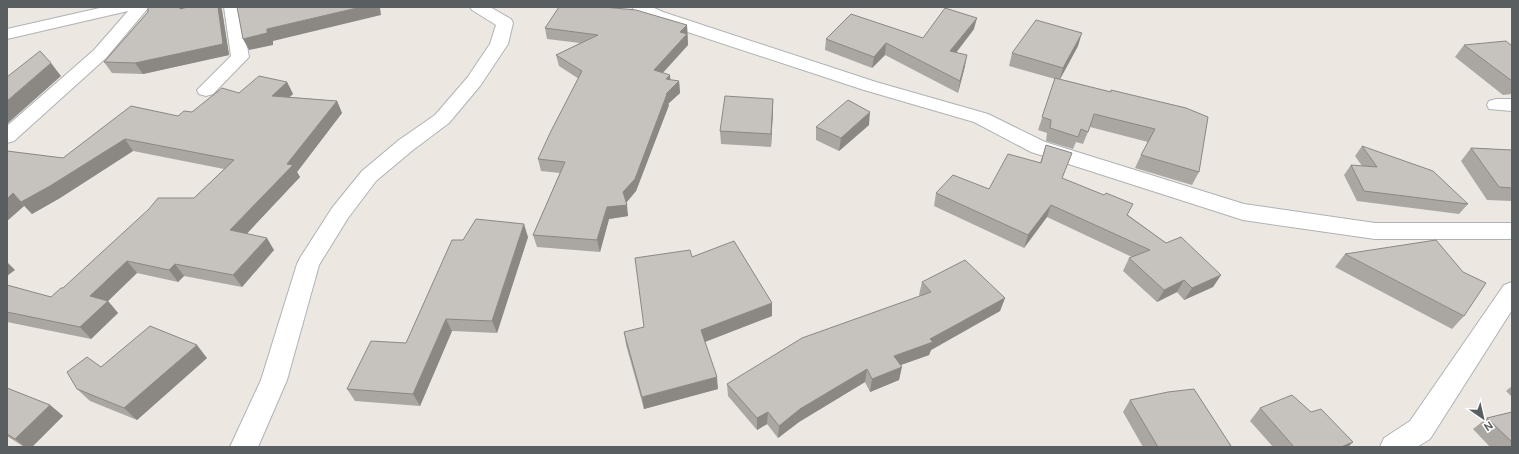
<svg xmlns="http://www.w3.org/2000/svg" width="1519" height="454" viewBox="0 0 1519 454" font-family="Ubuntu,sans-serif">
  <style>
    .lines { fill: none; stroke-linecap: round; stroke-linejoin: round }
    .minor-casing { stroke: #aeb3b6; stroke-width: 2 }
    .minor { fill: #fff; fill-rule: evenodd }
    .wall { fill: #aaa7a3 }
    .shaded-wall { fill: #8b8884 }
    .building { fill: #c6c2bd; stroke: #8b8884 }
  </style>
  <rect width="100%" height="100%" fill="#ece7e1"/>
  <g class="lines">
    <!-- minor casing -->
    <g class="minor-casing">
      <g id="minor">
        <path d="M104,7h45l-43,51 -92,83 -7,2v-17l87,-76 34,-39 -121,28v-10z"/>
        <path d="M224,7h16l9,50 -36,37 -7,2 -7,-2 -2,-4 34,-34z"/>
        <path d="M470,7h20l21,12 2,4 -5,21 -28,42 -31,37 -36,27 -37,31 -28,37 -29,47 -32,115 -29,67h-28l31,-67 36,-116 3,-6 32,-50 30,-37 37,-31 36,-25 32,-37 23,-34 6,-19 -24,-15z"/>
        <path d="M632,7h20l11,5 213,70 112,32 57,28 199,62 131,19h137v16h-137l-132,-19 -212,-68 -57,-30 -110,-32 -213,-70 -17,-10z"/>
        <path d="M1496,99h16v12l-23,-2 -2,-4 2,-4z"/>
        <path d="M1512,282v28l-82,129 -13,8h-37l4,-9 26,-17 94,-136z"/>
      </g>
    </g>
    <!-- minor -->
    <use href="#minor" class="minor"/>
  </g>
  <!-- wall -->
  <g class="wall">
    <path d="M188,7h33l1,3 7,45 -86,19 -31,-1 -8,-11 44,-50z"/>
    <path d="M687,25l1,20 -25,28 7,7 9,1 1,12 -12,11 1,1 -33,86 -10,12 2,13 -19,3 -9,33 -63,-5 -4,-12 27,-62 -19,-2 -3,-12 41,-80 -20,-13 -3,-11 24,-12 -33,-4 -2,-11z"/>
    <path d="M974,29l-18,24 9,13 -7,27 -73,-38 -13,13 -47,-18 1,-11 97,-1z"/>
    <path d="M1464,45l48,1v48l-9,1 -48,-38z"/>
    <path d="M1078,46l-18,33 50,13 76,16 13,64 -7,13 -57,-17 6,-13 7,-13 -58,-15 -7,17 -7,-2 -3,7 -27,-8 1,-8 -9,-3 17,-51 -46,-13 3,-13z"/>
    <path d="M287,82l6,12 -4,3 48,4 5,12 -45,59 3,5 -53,56 27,17 -32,37 -58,-11 -6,6 -41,-9 -29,28 10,12 -27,26 -84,-17v-37l44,12 143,-99 30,-29 -91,-18 -73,47 -28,16 -8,-8 -17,15v-70l56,7 115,-42 14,-4 47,-19z"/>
    <path d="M773,99l-2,48 -50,-3 -1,-13z"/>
    <path d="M869,125l-30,26 -23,-11v-13z"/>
    <path d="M1046,145l26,8 -10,25 66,37 38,28 55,32 -8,12 -29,13 -7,-8 -20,10 -34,-31 6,-13 3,-1 -85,-40 -23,31 -90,-42 2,-13 53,-4 51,-26z"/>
    <path d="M1362,146l106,58 -9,10 -102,-13 -13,-26 7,-10 11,1 -7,-10z"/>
    <path d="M1471,148l41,2v51l-25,-1 -26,-39z"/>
    <path d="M528,237l-31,96 -45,-2 -32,75 -65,-5 -8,-12 59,-46 57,-103z"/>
    <path d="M1345,254l119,62 -12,13 -117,-62z"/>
    <path d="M692,257l80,46v13l-67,26 13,47 -74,20 -18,-64 -2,-13 20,-5z"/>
    <path d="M922,282l83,16 -5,13 -69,39 -2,5 -28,10 -2,15 -29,12 -5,-10 -66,40 -21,16 -11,-14 -10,6 -29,-34 -1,-12 193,-88 -1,-1z"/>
    <path d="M207,358l-70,62 -47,-19 -13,-12z"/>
    <path d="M1512,386v11l-6,-6z"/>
    <path d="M7,388l43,17 13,11 -31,31h-8l-17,-11z"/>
    <path d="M1130,400l100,47h-87l-20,-35z"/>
    <path d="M1260,408l88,39h-75l-23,-26z"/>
    <path d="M1512,412v35h-22l-17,-18 14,-11z"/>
  </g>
  <!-- shaded-wall -->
  <g class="shaded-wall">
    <path d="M180,7h6v13l-6,-11z"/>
    <path d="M218,7h3l1,3 7,45 -86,19 -8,-11z"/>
    <path d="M361,7h19l1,8 -108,26v4l-24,5 -6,-11 24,-10z"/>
    <path d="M977,18l-3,11 -26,34 2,-12z"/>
    <path d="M687,25l1,20 -33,36 -1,-11 26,-38z"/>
    <path d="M1082,33l-4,13 -19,35 4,-13z"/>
    <path d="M886,43l-1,12 -13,13 2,-11z"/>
    <path d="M967,55l-2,11 -7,27 2,-12z"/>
    <path d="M51,63l10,13 -54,48v-23z"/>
    <path d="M670,75l1,11 -5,-7z"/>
    <path d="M679,81l1,12 -12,11 1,1 -33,86 -11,13 -2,-12 43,-98z"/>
    <path d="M287,82l6,12 -15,14 -6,-12z"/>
    <path d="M773,99v13l-2,35v-13z"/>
    <path d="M337,101l5,12 -45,59 3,5 -61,65 -9,-12 57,-66z"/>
    <path d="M870,112l-1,13 -30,26 2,-13z"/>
    <path d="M125,139l8,12 -73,47 -28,16 -11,-12z"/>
    <path d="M13,193l11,13 -17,15v-22z"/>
    <path d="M627,205l1,11 -19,3 -9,33 -3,-12 10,-33z"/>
    <path d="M1051,205l-4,12 -23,31 4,-13z"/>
    <path d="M524,224l4,13 -31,96 -5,-12z"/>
    <path d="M267,238l7,12 -32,37 -9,-12z"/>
    <path d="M127,261l10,12 -29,28 10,12 -27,26 -11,-12 10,-31z"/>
    <path d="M7,262l8,8 -8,6z"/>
    <path d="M175,264l9,12 -6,6 -9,-12z"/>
    <path d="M1221,275l-8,12 -29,13 8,-12z"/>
    <path d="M1184,280l-7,12 -20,10 7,-12z"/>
    <path d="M1005,298l-5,13 -69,39 -2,5 -37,13 2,-12 36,-17z"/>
    <path d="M772,303v13l-70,27 -1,-13z"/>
    <path d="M446,319l6,12 -32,75 -7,-12z"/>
    <path d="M197,345l10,13 -70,62 -13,-12z"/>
    <path d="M902,367l-3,13 -29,12 2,-13z"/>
    <path d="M867,369l-2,13 -66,40 -21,16 1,-12 21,-17z"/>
    <path d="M717,377l1,12 -74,20 -2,-12z"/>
    <path d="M50,405l13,11 -31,31h-7l-10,-8z"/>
    <path d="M768,412l-1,12 -10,6v-12z"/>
    <path d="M1353,442l-5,5h-7z"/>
  </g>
  <!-- building -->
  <g class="building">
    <path d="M148,7h32v2l8,-2h30l5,37 -88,19 -31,-1 44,-50z"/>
    <path d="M237,7h124l-94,22v4l-24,6z"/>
    <path d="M559,7h45l32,3 51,15 -7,7 7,2 -33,36 16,5 -4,4 13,2 -13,13h1l-32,85 -12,13 4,13 -20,2 -10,33 -64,-5 32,-73 -27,-3 13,-28 31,-60 -26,-16 42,-20 -53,-7z"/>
    <path d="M945,8l32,10 -27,33 17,4 -7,26 -74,-38 -12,14 -48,-18 25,-25 72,24z"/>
    <path d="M1036,20l46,13 -19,35 -51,-15z"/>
    <path d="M1506,41l6,5v35l-48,-36z"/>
    <path d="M40,51l11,12 -44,38v-24z"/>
    <path d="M259,76l28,6 -15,14 65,5 -50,63 6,1 -63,65 37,8 -34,37 -58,-11 -6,6 -42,-9 -37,35 18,5 -28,26 -73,-15v-27l44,12 10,-9h2l86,-79 9,-11h36l40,-38 -109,-21 -75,47 -29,16 -8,-9 -6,6v-48l56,7 68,-52 47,10 6,-5 8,1 30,-24 17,5z"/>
    <path d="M1055,78l56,14v-2l75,18 22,9 -9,55 -58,-17 14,-26 -61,-15 -6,18 -7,-3 -3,8 -28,-9 1,-8 -9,-3z"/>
    <path d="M725,96l48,3 -2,35 -51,-3z"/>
    <path d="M848,100l22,12 -29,26 -25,-11z"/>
    <path d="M1046,145l26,8 -10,25 42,17 2,-2 27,11 -6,11 39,28 15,-6 40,38 -29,13 -8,-8 -20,10 -35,-32 21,-8 -99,-45 -23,30 -92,-42 17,-18 36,14 19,-35 33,9z"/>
    <path d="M1362,146l71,25 35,33 -104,-13 -13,-26 26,2z"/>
    <path d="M1471,148l41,2v38l-13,-1z"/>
    <path d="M476,219l48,5 -32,97 -46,-2 -33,75 -66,-5 24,-48 35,2 46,-103h11z"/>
    <path d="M1436,240l27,32 23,11 -22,33 -119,-62z"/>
    <path d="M734,241l38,62 -71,27 16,47 -75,20 -18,-65 20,-5 -9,-69 55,-8 2,7z"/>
    <path d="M965,260l40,38 -75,41 3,3 -39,14 8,11 -30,12 -5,-10 -67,40 -21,17 -11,-14 -11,6 -30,-34 75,-46 129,-46 -9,-10z"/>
    <path d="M150,326l47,19 -73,63 -47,-19 -10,-17 20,-15 14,10z"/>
    <path d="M7,388l43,17 -35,34 -8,-5z"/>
    <path d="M1194,389l37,57 -5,1h-68l-28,-47 38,-8z"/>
    <path d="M1292,395l19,17 10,-3 32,33 -12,5h-47l-34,-39z"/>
    <path d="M1512,412v30l-25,-24z"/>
  </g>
  <!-- border -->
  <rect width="1519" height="454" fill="none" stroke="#595e61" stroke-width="16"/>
  <!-- north arrow -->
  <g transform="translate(1483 418) rotate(146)" stroke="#ffffff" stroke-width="3" paint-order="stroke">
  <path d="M0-3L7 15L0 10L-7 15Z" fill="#595e61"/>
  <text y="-6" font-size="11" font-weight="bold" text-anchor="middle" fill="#595e61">N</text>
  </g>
</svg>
